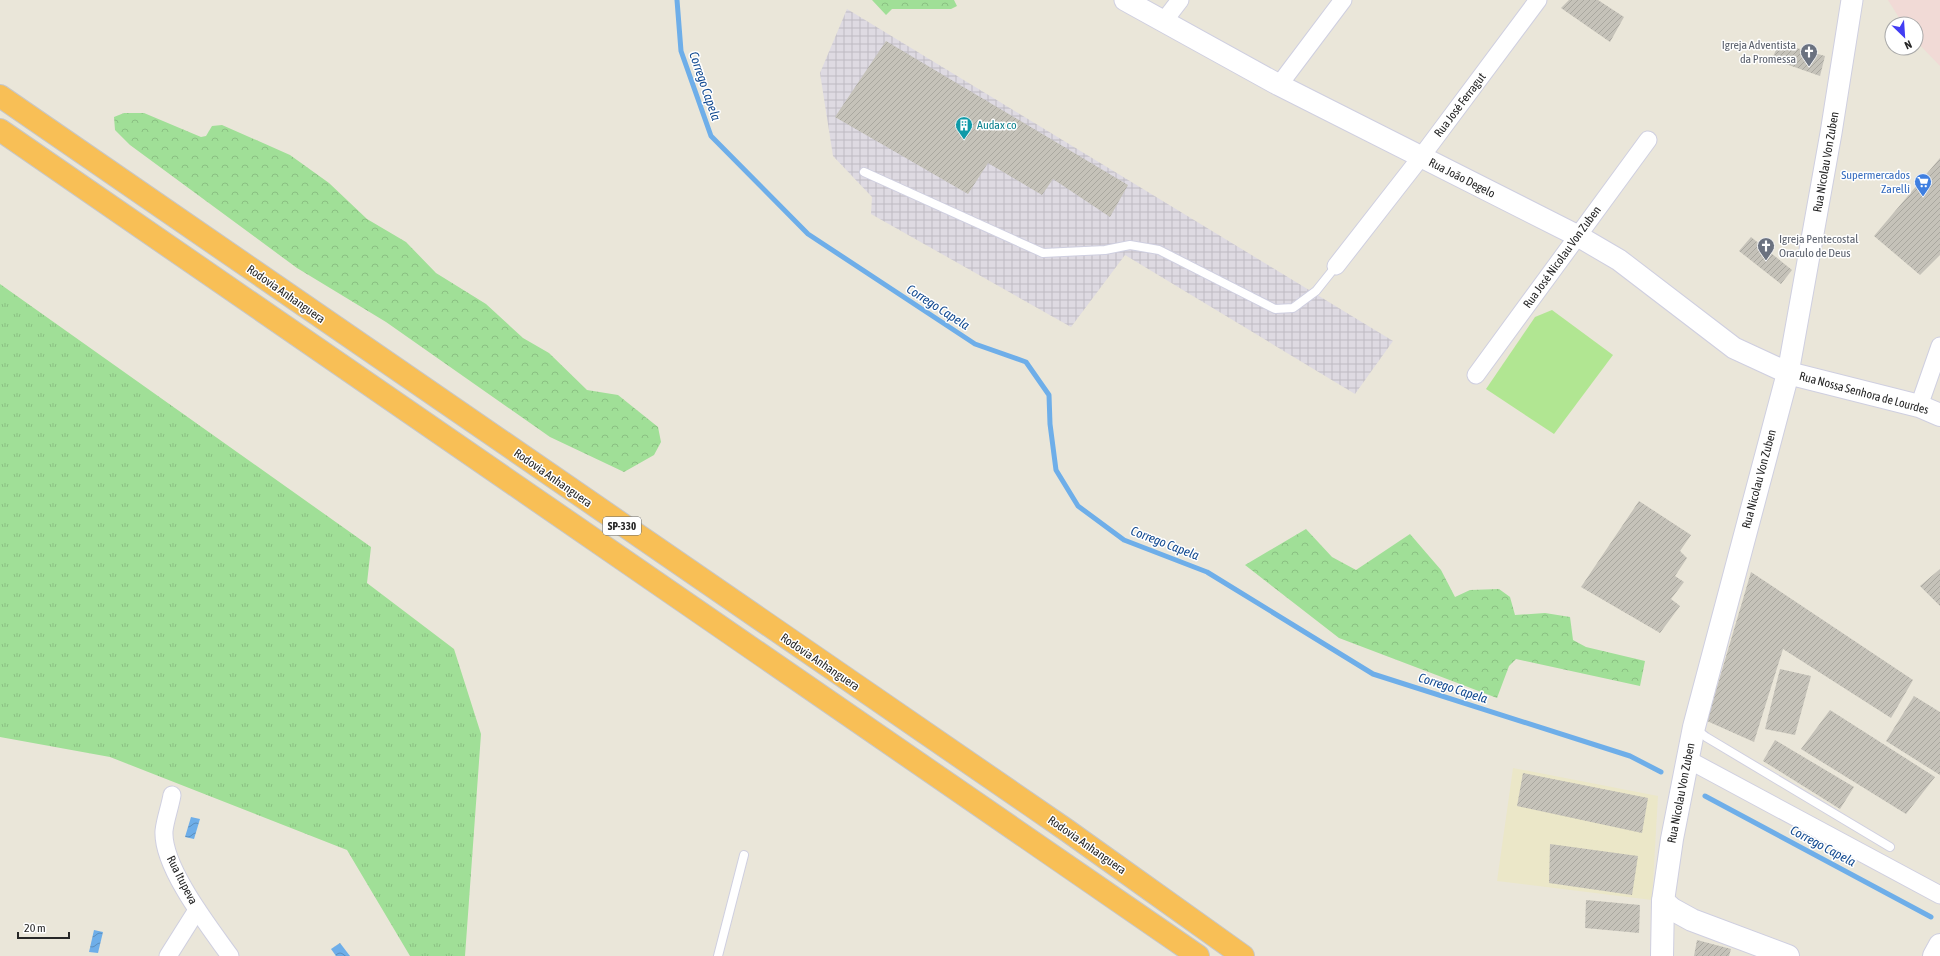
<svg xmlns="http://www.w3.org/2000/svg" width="1940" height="956" viewBox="0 0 1940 956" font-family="'Asap Condensed',sans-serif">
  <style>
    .industrial { fill: url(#industrial-grid) }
    .education { fill: #ebe7c8 }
    .medical { fill: #f1dad6 }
    .grass { fill: url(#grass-tufts) }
    .forest { fill: url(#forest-crowns) }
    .pitch { fill: #b1e692 }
    .water { fill: url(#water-waves) }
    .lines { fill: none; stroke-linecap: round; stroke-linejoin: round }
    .stream { stroke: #6eaee9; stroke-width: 5 }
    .building { fill: url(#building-hatch) }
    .service-casing { stroke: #cfcfe0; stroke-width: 10 }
    .minor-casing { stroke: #cfcfe0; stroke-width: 19 }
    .tertiary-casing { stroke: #cfcfe0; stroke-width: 23 }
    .secondary-casing { stroke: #cfcfe0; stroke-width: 24 }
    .motorway-casing { stroke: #c7c7c7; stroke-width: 24 }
    .service { stroke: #fff; stroke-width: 8 }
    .minor { stroke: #fff; stroke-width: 17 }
    .tertiary { stroke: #fff; stroke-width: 21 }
    .secondary { stroke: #fff; stroke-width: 22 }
    .motorway { stroke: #f8bf56; stroke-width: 22 }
    .labels { text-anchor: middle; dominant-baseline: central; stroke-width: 3; stroke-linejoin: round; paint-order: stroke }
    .shield { fill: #fff; stroke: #686868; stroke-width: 1 }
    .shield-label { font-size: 11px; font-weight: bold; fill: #272727 }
    .worship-label { font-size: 12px; fill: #5b616d; stroke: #fff; text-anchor: end }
    .street-label { font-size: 12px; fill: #272727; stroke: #fff }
    .culture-label { font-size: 12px; fill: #0d838f; stroke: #fff; text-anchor: start }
    .shop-label { font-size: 12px; fill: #366cbe; stroke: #fff; text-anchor: end }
    .water-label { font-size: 13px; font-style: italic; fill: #124a91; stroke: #fff }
  </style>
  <defs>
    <pattern id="industrial-grid" width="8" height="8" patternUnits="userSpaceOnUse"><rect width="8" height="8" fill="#dedae2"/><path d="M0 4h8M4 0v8" fill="none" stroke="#bebbc2"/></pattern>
    <pattern id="grass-tufts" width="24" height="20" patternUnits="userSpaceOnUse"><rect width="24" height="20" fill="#a0df97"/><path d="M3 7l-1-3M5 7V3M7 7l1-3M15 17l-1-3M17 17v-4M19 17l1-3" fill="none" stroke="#8abf82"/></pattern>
    <pattern id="forest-crowns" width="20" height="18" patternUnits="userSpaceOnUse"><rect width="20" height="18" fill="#a0df97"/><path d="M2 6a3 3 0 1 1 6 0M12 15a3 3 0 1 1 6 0" fill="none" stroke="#8abf82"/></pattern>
    <pattern id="water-waves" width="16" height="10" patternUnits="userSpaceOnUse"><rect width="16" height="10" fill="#6eaee9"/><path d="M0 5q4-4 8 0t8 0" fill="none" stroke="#5a8ebd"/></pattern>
    <pattern id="building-hatch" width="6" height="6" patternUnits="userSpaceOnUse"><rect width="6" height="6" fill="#c5c2b9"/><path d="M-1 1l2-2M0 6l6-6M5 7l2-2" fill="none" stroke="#a9a79f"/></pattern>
  </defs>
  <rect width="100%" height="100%" fill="#eae6d9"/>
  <!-- industrial -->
  <path class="industrial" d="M847,9l546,332 -38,53 -230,-139 -54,72 -200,-113 1,-17 -39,-41 -13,-83z"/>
  <!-- education -->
  <path class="education" d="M1513,768l145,28 -6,104 -155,-19z"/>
  <!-- medical -->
  <path class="medical" d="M1888,0h52v66l-24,-25v-17h-13z"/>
  <!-- grass -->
  <path class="grass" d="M0,284l371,263 -4,36 87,66 27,85 -16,222h-55l-63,-106 -237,-93 -110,-20z"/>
  <!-- forest -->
  <g class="forest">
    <path d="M872,0h82l3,6 -6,3h-59l-6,6z"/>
    <path d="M124,113h20l57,24 5,-1 6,-10 10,-1 68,30 39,28 38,36 39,23 30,31 50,31 37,34 26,15 38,37 31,5 40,32 3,15 -7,13 -30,17 -74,-35 -164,-115 -89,-54 -167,-123 -15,-15 -1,-13z"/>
    <path d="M1306,529l26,28 24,13 54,-36 31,36 14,27 15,-7 29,-1 11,8 5,18 30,-2 25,4 3,23 13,7 59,14 -5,25 -124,-27 -7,7 -12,32 -158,-60 -94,-73z"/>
  </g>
  <!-- pitch -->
  <path class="pitch" d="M1552,310l61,45 -59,79 -68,-45 49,-72z"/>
  <!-- water -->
  <g class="water">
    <path d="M191,817l9,2 -6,20 -9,-2z"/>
    <path d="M94,930l9,2 -5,21 -9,-1z"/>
    <path d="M340,943l10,13h-14l-5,-7z"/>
  </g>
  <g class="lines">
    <!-- stream -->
    <g class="stream">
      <path d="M677,0l4,51 30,85 97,98 167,110 51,18 23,33 1,29 6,46 22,36 46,34 83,32 166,102 257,82 31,16"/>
      <path d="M1705,796l226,121"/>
    </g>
  </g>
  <!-- building -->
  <g class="building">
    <path d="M1569,0h29l26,17 -14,25 -49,-34z"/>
    <path d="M886,41l242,144 -18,32 -57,-38 -11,16 -54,-32 -20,31 -133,-77z"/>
    <path d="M1779,43l46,13 -5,20 -48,-17z"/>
    <path d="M1940,158v97l-20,20 -46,-39z"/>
    <path d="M1751,237l41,33 -11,14 -42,-33z"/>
    <path d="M1639,501l52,34 -11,16 7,7 -12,18 9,6 -13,17 9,7 -20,27 -79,-46z"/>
    <path d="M1940,569v37l-20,-20z"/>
    <path d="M1751,572l162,108 -22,38 -108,-69 -29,93 -47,-21z"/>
    <path d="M1780,669l31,7 -16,59 -30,-6z"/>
    <path d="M1914,696l26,16v63l-54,-34z"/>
    <path d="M1830,710l105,67 -29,37 -105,-65z"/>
    <path d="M1775,740l79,47 -14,22 -77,-48z"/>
    <path d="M1523,773l125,25 -6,35 -125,-27z"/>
    <path d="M1550,844l88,12 -6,39 -83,-12z"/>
    <path d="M1586,900l54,5 -1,28 -54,-5z"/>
    <path d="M1697,940l34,9 -2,7h-35z"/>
  </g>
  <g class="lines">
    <!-- service casing -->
    <g class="service-casing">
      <g id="service">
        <path d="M864,172l179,81 62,-3 25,-5 29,5 116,59 18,-1 23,-17 20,-25"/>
        <path d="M1696,729l10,8 184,110"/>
        <path d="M718,956l26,-101"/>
      </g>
    </g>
    <!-- minor casing -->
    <g class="minor-casing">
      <g id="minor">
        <path d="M1164,21l16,-21"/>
        <path d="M1279,85l64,-85"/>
        <path d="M1336,266l85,-109 117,-157"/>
        <path d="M1476,375l172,-235"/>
        <path d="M1919,406l21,-60"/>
        <path d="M1687,759l253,136"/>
        <path d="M172,795c-2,12 -7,25 -8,36 -2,36 46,97 66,125"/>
        <path d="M168,956l29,-46"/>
      </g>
    </g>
    <!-- tertiary casing -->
    <g class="tertiary-casing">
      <path id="tertiary" d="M1125,0l154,85 299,151 41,24 115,88 54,25 43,-240 21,-133"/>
    </g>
    <!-- secondary casing -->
    <g class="secondary-casing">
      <g id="secondary">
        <path d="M1663,901l9,8 20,11 96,36"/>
        <path d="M1662,956l1,-55 9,-62 22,-112 94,-354 131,33 21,9"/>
        <path d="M1934,956l6,-11"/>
      </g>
    </g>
    <!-- motorway casing -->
    <g class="motorway-casing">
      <g id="motorway">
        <path d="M0,96l1065,733 178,127"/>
        <path d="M0,130l1198,826"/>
      </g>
    </g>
    <!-- service -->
    <use href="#service" class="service"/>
    <!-- minor -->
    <use href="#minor" class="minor"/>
    <!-- tertiary -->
    <use href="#tertiary" class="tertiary"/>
    <!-- secondary -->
    <use href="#secondary" class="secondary"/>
    <!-- motorway -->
    <use href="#motorway" class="motorway"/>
  </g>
  <!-- icons -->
  <defs>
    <g id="church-pin" transform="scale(0.9)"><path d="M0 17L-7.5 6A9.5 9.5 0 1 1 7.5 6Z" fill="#6b7280" stroke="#fff"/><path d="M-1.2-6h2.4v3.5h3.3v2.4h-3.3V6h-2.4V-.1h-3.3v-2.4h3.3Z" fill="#fff"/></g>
    <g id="building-pin" transform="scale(0.9)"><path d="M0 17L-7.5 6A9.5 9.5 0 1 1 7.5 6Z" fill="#0f9aa8" stroke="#fff"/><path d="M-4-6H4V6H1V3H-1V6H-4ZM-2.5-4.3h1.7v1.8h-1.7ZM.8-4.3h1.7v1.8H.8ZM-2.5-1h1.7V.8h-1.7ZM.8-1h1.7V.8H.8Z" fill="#fff"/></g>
    <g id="supermarket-pin" transform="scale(0.9)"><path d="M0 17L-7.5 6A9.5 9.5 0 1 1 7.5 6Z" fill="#3f7fe0" stroke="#fff"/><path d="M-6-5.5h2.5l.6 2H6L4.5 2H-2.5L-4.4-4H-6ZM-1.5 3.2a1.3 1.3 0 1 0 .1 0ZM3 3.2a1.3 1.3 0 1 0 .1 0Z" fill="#fff"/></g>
  </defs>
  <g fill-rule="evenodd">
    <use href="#church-pin" x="1809" y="52"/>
    <use href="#building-pin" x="964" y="125"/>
    <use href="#supermarket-pin" x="1923" y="182"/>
    <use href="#church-pin" x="1766" y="246"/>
  </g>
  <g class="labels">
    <!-- shield labels -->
    <rect class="shield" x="603" y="517" width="38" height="18" rx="3"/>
    <g class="shield-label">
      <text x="622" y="526">SP-330</text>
    </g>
    <!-- worship labels -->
    <g class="worship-label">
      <text x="1796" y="45">Igreja Adventista<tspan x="1796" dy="14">da Promessa</tspan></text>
      <text x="1779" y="239" text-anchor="start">Igreja Pentecostal<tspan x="1779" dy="14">Oraculo de Deus</tspan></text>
    </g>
    <!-- street labels -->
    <g class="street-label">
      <text transform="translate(1460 105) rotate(-53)">Rua José Ferragut</text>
      <text transform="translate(1826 162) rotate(-80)">Rua Nicolau Von Zuben</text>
      <text transform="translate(1462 178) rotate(27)">Rua João Degelo</text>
      <text transform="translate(1562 257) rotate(-54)">Rua José Nicolau Von Zuben</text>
      <text transform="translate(286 294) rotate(35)">Rodovia Anhanguera</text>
      <text transform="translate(1864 393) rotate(15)">Rua Nossa Senhora de Lourdes</text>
      <text transform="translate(553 478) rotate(35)">Rodovia Anhanguera</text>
      <text transform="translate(1759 479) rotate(-75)">Rua Nicolau Von Zuben</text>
      <text transform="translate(820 662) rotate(34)">Rodovia Anhanguera</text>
      <text transform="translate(1681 793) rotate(-79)">Rua Nicolau Von Zuben</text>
      <text transform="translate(1087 845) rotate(35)">Rodovia Anhanguera</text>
      <text transform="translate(182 880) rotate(63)">Rua Itupeva</text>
    </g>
    <!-- culture labels -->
    <g class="culture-label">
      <text x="977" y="125">Audax co</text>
    </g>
    <!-- shop labels -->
    <g class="shop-label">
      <text x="1910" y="175">Supermercados<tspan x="1910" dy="14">Zarelli</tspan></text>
    </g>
    <!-- water labels -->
    <g class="water-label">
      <text transform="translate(705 86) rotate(71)">Corrego Capela</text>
      <text transform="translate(938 307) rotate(33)">Corrego Capela</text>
      <text transform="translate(1165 543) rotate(21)">Corrego Capela</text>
      <text transform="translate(1453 688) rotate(18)">Corrego Capela</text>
      <text transform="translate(1823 846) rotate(28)">Corrego Capela</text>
    </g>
  </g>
  <!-- north arrow -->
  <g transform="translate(1904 36) rotate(155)"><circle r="19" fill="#ffffff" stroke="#a9a9a9"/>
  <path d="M0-3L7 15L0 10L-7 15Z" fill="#423df3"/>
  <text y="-6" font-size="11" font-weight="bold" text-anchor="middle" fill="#272727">N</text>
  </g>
  <!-- scale -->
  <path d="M18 932v6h51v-6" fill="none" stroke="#272727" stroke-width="2"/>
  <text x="24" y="932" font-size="12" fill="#272727" stroke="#ffffff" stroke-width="3" paint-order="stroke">20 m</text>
</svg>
